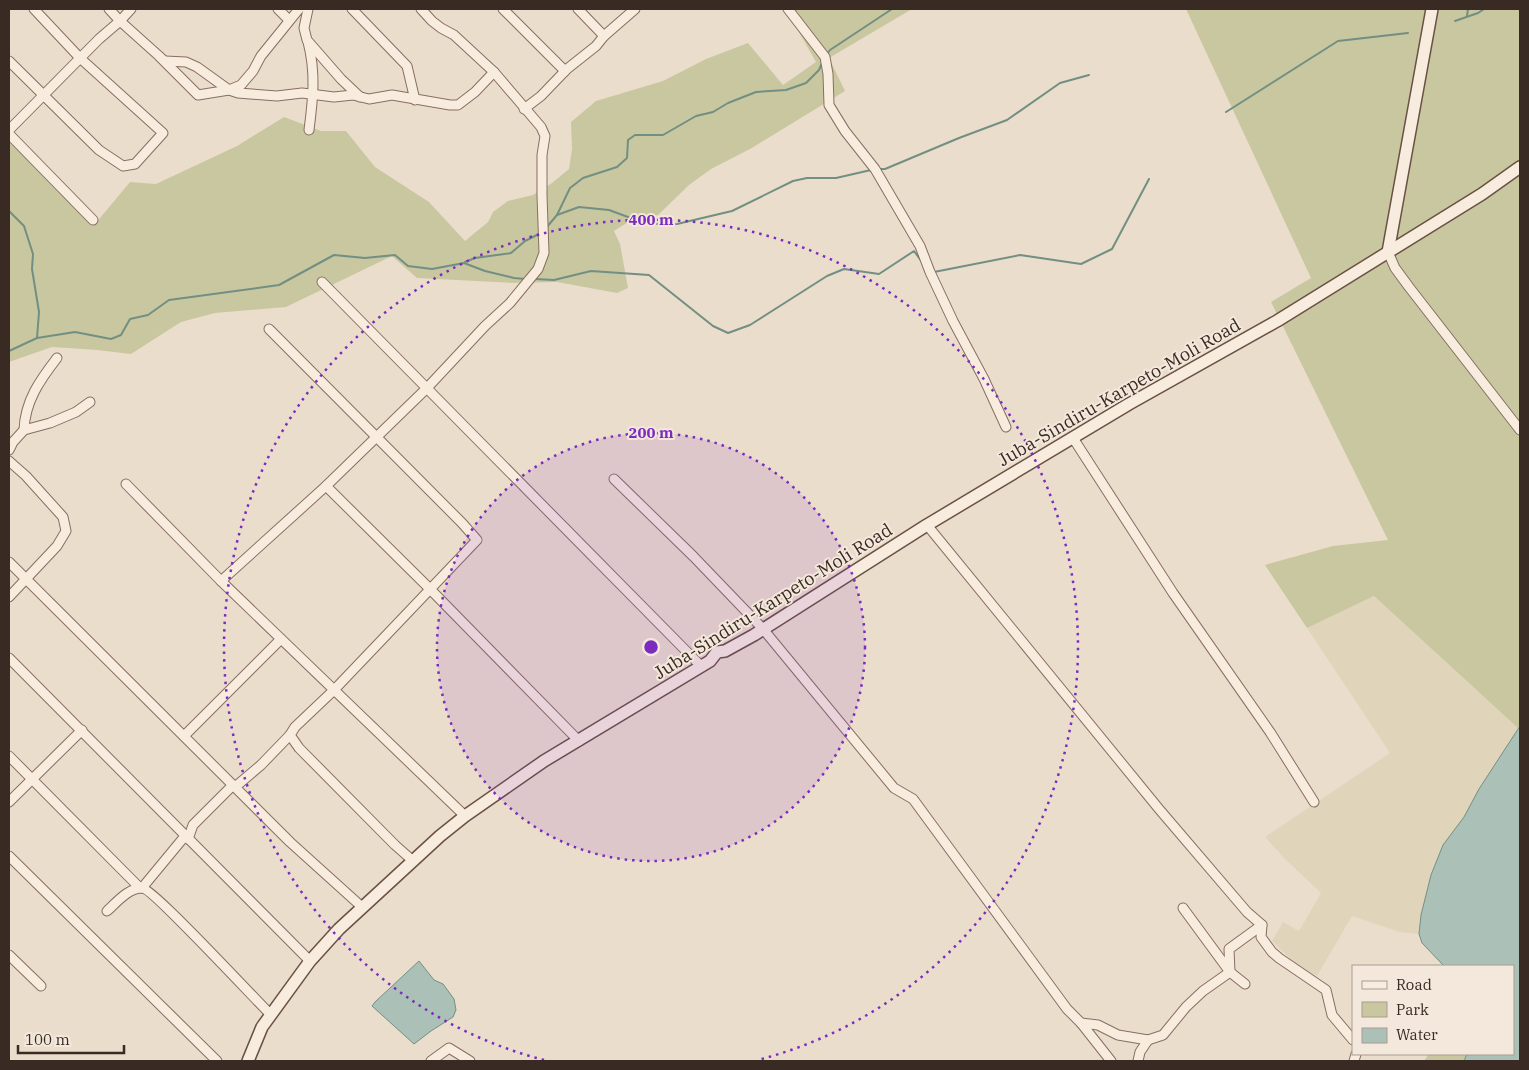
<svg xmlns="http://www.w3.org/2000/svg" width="1529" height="1070" viewBox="0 0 1529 1070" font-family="'IBM Plex Serif',serif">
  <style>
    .farmland { fill: #e0d4ba }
    .green { fill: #c9c7a0 }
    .water { fill: #abc1b7; stroke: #728f83 }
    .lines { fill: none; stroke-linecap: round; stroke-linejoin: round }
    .stream { stroke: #728f83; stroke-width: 2 }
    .street-casing { stroke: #876f61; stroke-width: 11 }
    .secondary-casing { stroke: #695144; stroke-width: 14 }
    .street { stroke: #f7ecde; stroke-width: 9 }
    .secondary { stroke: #f7ecde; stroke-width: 11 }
    .ring { fill: none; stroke: #7b2cbf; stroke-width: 2.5; stroke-dasharray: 2.5 5 }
    .labels { text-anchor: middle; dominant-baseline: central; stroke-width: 4; stroke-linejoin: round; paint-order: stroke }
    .street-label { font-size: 18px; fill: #392a23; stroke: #f3e8db }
    .centre { fill: #7b2cbf; stroke: #f3e8db; stroke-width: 2.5 }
    .ring-label { font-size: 15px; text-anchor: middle; font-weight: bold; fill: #7b2cbf; stroke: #f3e8db; stroke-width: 4; stroke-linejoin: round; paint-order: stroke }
  </style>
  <rect width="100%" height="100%" fill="#ebddcc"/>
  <!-- farmland -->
  <path class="farmland" d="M1374,596l145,133 -40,60 -15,28 -21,28 -12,30 -10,40 -2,19 -19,-2 -48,-16 -35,60 -20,-11 -25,-24 11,-19 16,9 22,-38 -36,-34 -20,-22 125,-84 -83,-125z"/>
  <!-- green -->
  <g class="green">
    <path d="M786,9h126l-83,49 16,33 -95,58 -39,20 -22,16 -31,30 -28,6 -16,10 6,13 8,44 -11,5 -60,-11 -44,1 -96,-5 -25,-22 -106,51 -71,6 -34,9 -50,32 -34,-4 -45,-3 -43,15v-227l86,89 35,-42 26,2 81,-38 47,-29 37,14h25l29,36 54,35 36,39 23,-19 5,-10 15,-11 25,-6 19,-12 17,-14 3,-20 -1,-27 25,-21 67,-20 43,-22 42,-16 35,42 33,-23z"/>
    <path d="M1186,9h334v717l-1,3 -145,-133 -67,32 -42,-63 68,-19 55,-6 -117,-238 40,-24z"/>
    <path d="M1429,1054h38l-3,7h-40z"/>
  </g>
  <!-- water -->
  <g class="water">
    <path d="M1520,726v335h-56l3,-7h46v-88h-69l-22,-23 -3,-9 2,-19 10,-40 12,-30 21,-28 15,-28z"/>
    <path d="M419,961l15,19 9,4 11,15 2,11 -3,7 -22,14 -17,13 -42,-38 3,-4z"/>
  </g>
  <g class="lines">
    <!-- stream -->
    <g class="stream">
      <path d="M1467,16l1,-7"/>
      <path d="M1455,21l23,-8 6,-4"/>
      <path d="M827,54l3,-4 62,-41"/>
      <path d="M1226,112l112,-71 70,-8"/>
      <path d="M879,169h6l74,-31 48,-18 53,-37 29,-8"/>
      <path d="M9,211l15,15 9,28 -1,15 7,43 -2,26"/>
      <path d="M557,215l22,-8 30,3 19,7 34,8 15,-1 55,-13 61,-30 14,-3h29l35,-8"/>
      <path d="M546,228l11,-13 13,-27 13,-10 34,-11 10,-9 1,-18 7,-5h28l33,-19 17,-4 15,-9 28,-11 30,-2 20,-7 13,-13 3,-7"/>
      <path d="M465,262l10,-4 36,-5 14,-12 16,-8"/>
      <path d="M934,272l86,-17 61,9 31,-15 37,-70"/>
      <path d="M535,279l19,1 37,-9 58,4 64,51 15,7 22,-8 77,-49 17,-7 35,5 35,-23 8,11"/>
      <path d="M9,351l28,-13 38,-6 36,7 10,-4 9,-16 18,-4 21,-15 110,-15 55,-30 31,3 30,-3 13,11 24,3 32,-6 21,8 29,7 11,1"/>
    </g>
    <!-- street casing -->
    <g class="street-casing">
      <g id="street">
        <path d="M109,9l11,12 39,35 39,39 31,-5 12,-5 12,-14 8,-15 38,-47"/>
        <path d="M278,9l11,11"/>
        <path d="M308,9l-4,19 3,12 34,39 19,18"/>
        <path d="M352,9l55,57 8,34"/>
        <path d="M503,9l62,62"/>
        <path d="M578,9l26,27"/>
        <path d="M788,9l37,48 3,17 1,31 16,26 30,38 45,77 10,26 23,49 31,58 22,48"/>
        <path d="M308,42c8,31 5,57 1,88"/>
        <path d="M9,61l90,89 24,16 12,-2 28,-31 -83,-75 -46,-49"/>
        <path d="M165,61l21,1 11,5 32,23 9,3 39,3 25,-3 32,4 19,-2 16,4 23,-4 58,10h8l17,-13 19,-20"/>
        <path d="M524,109l17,-13 26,-27 29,-23 8,-10 31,-27"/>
        <path d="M9,130l90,-91 21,-18 11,-12"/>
        <path d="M9,134l84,86"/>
        <path d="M1388,252l7,16 14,19 111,143"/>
        <path d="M322,282l379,384"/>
        <path d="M269,329l193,194 15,17 -143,150 -39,37 -5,8 9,13 96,97 17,15"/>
        <path d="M24,430c1,-29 16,-50 33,-72"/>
        <path d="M1073,438l100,155 97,139 44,70"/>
        <path d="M9,450l4,-8 11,-12 26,-7 26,-11 14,-10"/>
        <path d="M9,461l17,15 37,41 3,14 -9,15 -48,51"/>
        <path d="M614,479l79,77 70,73 131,159 19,11 154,210 14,14 30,38"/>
        <path d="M126,484l95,97 244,235"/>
        <path d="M326,486l103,102 150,153"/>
        <path d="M927,525l232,284 88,103 15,13 -1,12 11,15 7,6 47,32 6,25 21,25"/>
        <path d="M9,562l281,280 72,65"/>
        <path d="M221,581l105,-95 101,-98 58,-62 25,-23 28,-34 6,-16 -2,-58v-40l3,-19 -4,-9 -47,-55 -40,-37 -13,-7 -9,-7 -11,-12"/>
        <path d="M9,658l301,303"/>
        <path d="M184,736l97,-97"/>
        <path d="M9,756l131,132"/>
        <path d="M235,787l26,-22 29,-30"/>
        <path d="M9,802l73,-72"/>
        <path d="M188,839l5,-14 40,-40"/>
        <path d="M9,856l208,205"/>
        <path d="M142,888l43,-52"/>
        <path d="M1183,908l47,64 15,12"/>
        <path d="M107,911c9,-8 21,-23 35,-23 10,0 113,111 128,126"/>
        <path d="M9,955l32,31"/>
        <path d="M1081,1023l17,2 20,10 30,5"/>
        <path d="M431,1061l18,-13 21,13"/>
        <path d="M1138,1061l2,-9 8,-12 15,-5 23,-28 17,-16 27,-19 -1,-23 33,-24"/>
        <path d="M1354,1061l2,-7"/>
      </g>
    </g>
    <!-- secondary casing -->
    <g class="secondary-casing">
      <g id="secondary">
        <path d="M1388,252l44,-243"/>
        <path d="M248,1061l14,-34 48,-66 29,-32 101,-93 25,-20 79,-55 166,-100 7,-9 8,-1 29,-16 173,-110 202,-121 148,-83 205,-127 38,-27"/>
      </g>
    </g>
    <!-- street -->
    <use href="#street" class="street"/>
    <!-- secondary -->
    <use href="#secondary" class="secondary"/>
  </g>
  <!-- distance rings -->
  <circle cx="651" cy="647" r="214" fill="#7b2cbf" fill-opacity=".12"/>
  <g class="ring">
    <circle cx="651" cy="647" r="214"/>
    <path d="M544 1060A427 427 0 1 1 758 1060"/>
  </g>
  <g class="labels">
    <!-- street labels -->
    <g class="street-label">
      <text transform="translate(1119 392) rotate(-30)">Juba-Sindiru-Karpeto-Moli Road</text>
      <text transform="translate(773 601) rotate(-32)">Juba-Sindiru-Karpeto-Moli Road</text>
    </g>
  </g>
  <circle cx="651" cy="647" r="8" class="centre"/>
  <g class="ring-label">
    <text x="651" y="225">400 m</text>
    <text x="651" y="438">200 m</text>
  </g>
  <!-- border -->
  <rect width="1529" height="1070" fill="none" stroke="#392a23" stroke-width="20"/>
  <!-- legend -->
  <rect x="1352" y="965" width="162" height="90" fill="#f3e8db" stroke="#a99c91"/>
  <rect x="1362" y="981" width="25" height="8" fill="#f7ecde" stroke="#a99c91"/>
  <text x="1396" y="990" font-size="15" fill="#392a23">Road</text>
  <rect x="1362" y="1002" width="25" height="15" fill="#c9c7a0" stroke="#a99c91"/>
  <text x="1396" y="1015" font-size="15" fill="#392a23">Park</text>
  <rect x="1362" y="1028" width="25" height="15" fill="#abc1b7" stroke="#a99c91"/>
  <text x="1396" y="1040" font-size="15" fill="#392a23">Water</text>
  <!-- scale -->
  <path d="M18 1045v8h106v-8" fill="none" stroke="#392a23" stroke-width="2.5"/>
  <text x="25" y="1045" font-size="15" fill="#392a23" stroke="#f3e8db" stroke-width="4" paint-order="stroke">100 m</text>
</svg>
